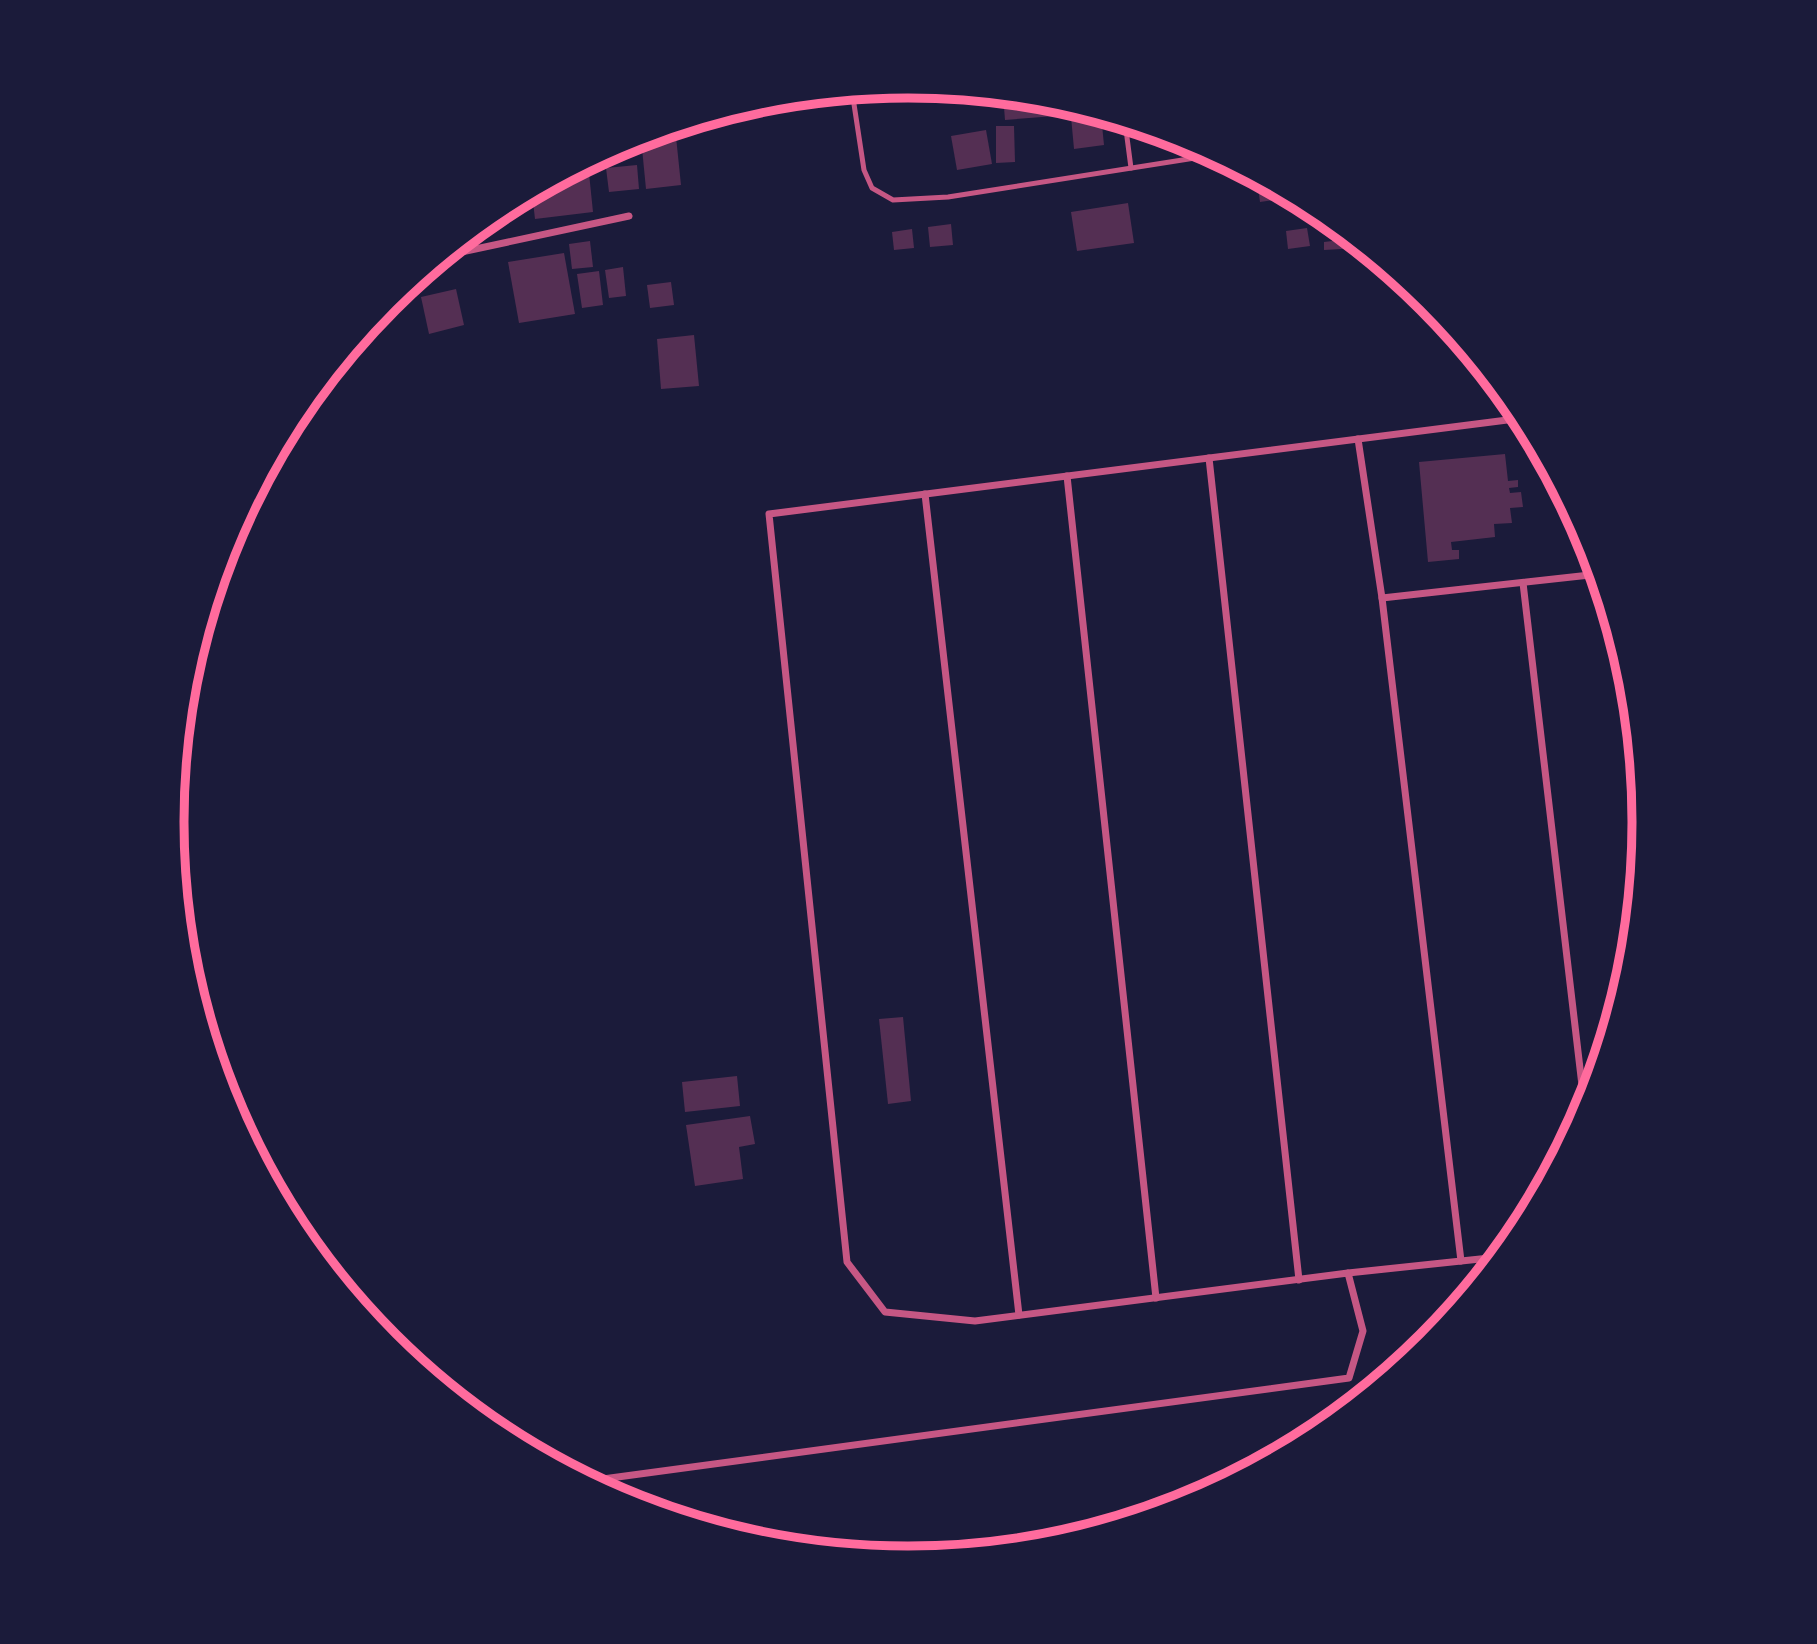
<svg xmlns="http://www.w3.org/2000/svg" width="1817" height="1644" viewBox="0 0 1817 1644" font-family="'Public Sans',sans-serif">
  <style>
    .building { fill: #542f53 }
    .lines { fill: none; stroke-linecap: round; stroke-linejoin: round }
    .service { stroke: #c65784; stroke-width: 5 }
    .minor { stroke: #c65784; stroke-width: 7 }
    .rim { fill: none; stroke: #ff6b9d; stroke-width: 9 }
  </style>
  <rect width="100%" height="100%" fill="#1b1b3a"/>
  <!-- building -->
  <g class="building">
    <path d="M1003,95l51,5 1,16 -50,4z"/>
    <path d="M1098,114l3,1 3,30 -30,4 -3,-32z"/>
    <path d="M996,126h18l1,36 -19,1z"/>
    <path d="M675,127l6,58 -35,4 -5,-51z"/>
    <path d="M986,130l6,34 -35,6 -6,-34z"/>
    <path d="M637,165l2,24 -30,3 -3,-24z"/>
    <path d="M589,173l4,39 -58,7 -3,-26 31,-17z"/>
    <path d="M1257,180h4l33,17 -34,5z"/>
    <path d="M1128,203l6,40 -57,8 -6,-39z"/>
    <path d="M951,224l2,21 -23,2 -2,-20z"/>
    <path d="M1307,228l3,18 -22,3 -2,-18z"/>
    <path d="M1331,228h8l20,16v4l-35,2v-8l8,-1z"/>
    <path d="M912,229l2,19 -20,2 -2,-18z"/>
    <path d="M590,241l3,26 -21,2 -3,-25z"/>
    <path d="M564,253l11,61 -56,9 -11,-61z"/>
    <path d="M623,267l3,29 -17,2 -4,-28z"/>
    <path d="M599,271l4,34 -21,3 -5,-34z"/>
    <path d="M671,282l3,23 -24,3 -3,-23z"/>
    <path d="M456,289l8,36 -35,9 -8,-37z"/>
    <path d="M694,335l5,51 -38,3 -4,-50z"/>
    <path d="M1505,454l3,27 10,-1v7l-9,1 1,5 11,-1 2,15 -13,1 2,15 -18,1 1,13 -44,5 1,8h7v9l-31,3 -9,-100z"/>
    <path d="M903,1017l8,84 -23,3 -9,-85z"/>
    <path d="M737,1076l3,30 -55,6 -3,-30z"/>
    <path d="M750,1116l5,28 -16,3 4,32 -48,7 -9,-61z"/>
  </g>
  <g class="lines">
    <!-- service -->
    <g class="service">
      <path d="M852,91l12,79 8,18 21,12 55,-3 266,-42"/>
      <path d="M1125,122l6,46"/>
    </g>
    <!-- minor -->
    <g class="minor">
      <path d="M443,256l186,-40"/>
      <path d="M1358,439l24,159 79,663"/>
      <path d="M1209,458l90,822"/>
      <path d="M1067,476l89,822"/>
      <path d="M925,494l94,821"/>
      <path d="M1523,583l62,528"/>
      <path d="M1382,598l217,-24"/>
      <path d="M1348,1273l151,-16"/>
      <path d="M588,1481l761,-103 14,-47 -15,-58 -373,48 -90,-9 -38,-50 -78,-748 754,-96"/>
      <path d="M781,1546h49l23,7"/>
    </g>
  </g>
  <!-- crop -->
  <path d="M0 0H1817V1644H0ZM184 822a724 724 0 1 1 1448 0a724 724 0 1 1-1448 0Z" fill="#1b1b3a" fill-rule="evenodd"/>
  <path class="rim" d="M184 822a724 724 0 1 1 1448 0a724 724 0 1 1-1448 0Z"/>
</svg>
